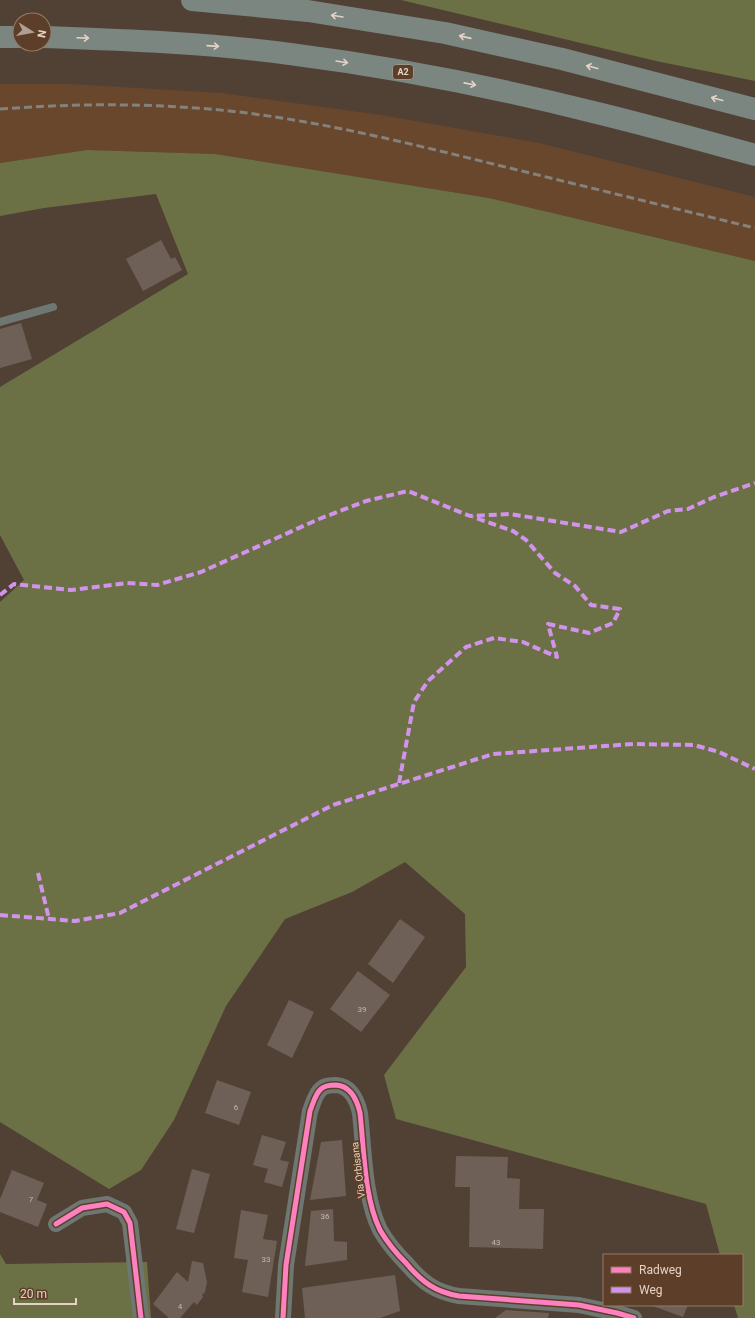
<svg xmlns="http://www.w3.org/2000/svg" width="755" height="1318" viewBox="0 0 755 1318" font-family="Roboto,sans-serif">
  <style>
    .built { fill: #68472d }
    .green { fill: #6c7145 }
    .building { fill: #6e6057 }
    .lines { fill: none; stroke-linecap: round; stroke-linejoin: round }
    .service { stroke: #6f7773; stroke-width: 8 }
    .minor { stroke: #6f7773; stroke-width: 16 }
    .motorway { stroke: #7a867f; stroke-width: 22 }
    .rail { stroke: #83827c; stroke-width: 3; stroke-dasharray: 8 4; stroke-linecap: butt }
    .quiet { stroke: #d193ec; stroke-width: 4; stroke-dasharray: 8 4; stroke-linecap: butt }
    .cycleway-casing { stroke: #5d3f29; stroke-width: 8 }
    .cycleway { stroke: #ff80c0; stroke-width: 5 }
    .oneway { stroke: #e5d2c5 }
    .labels { text-anchor: middle; dominant-baseline: central; stroke-width: 4; stroke-linejoin: round; paint-order: stroke }
    .number-label { font-size: 8px; fill: #c7b6aa }
    .shield { fill: #5d3f29; stroke: #bca696; stroke-width: 1 }
    .shield-label { font-size: 9px; font-weight: bold; fill: #e5d2c5 }
    .street-label { font-size: 10px; fill: #e5d2c5; stroke: #5d3f29 }
  </style>
  <rect width="100%" height="100%" fill="#514135"/>
  <!-- built -->
  <path class="built" d="M0,84h70l151,9 160,22 158,28 216,54v64l-266,-63 -274,-44 -128,-4 -87,13z"/>
  <!-- green -->
  <g class="green">
    <path d="M401,0h354v81l-99,-20z"/>
    <path d="M87,150l128,4 274,44 266,63v1057h-17l-4,-13h8v-50h-22l-14,-51 -310,-85 -12,-44 82,-108 -1,-53 -60,-52 -53,30 -67,27 -59,87 -52,114 -33,50 -32,19 -109,-67v-520l24,-22 -24,-45v-148l188,-113 -32,-80 -112,14 -44,8v-53z"/>
    <path d="M0,1254l6,10 141,-2 4,56h-151z"/>
  </g>
  <!-- building -->
  <g class="building">
    <path d="M161,240l10,19 4,-2 7,13 -39,21 -17,-32z"/>
    <path d="M21,323l11,36 -32,9v-39z"/>
    <path d="M400,919l25,18 -32,46 -25,-19z"/>
    <path d="M358,971l32,24 -29,37 -31,-23z"/>
    <path d="M289,1000l25,12 -22,46 -25,-13z"/>
    <path d="M217,1080l34,12 -12,33 -34,-12z"/>
    <path d="M262,1135l24,7 -6,18 9,2 -7,25 -18,-5 4,-13 -15,-4z"/>
    <path d="M342,1140l4,56 -36,4 11,-58z"/>
    <path d="M456,1156l52,1 -1,21 13,1 -1,30h25l-1,40 -74,-2 1,-60h-15z"/>
    <path d="M192,1169l18,5 -16,59 -18,-4z"/>
    <path d="M12,1170l32,13 -7,17 10,4 -9,23 -38,-15v-13z"/>
    <path d="M333,1209l1,32 13,1v18l-42,6 6,-55z"/>
    <path d="M241,1210l27,5 -5,24 14,2 -9,56 -26,-5 6,-32 -14,-2z"/>
    <path d="M192,1261l11,2 4,19 -2,10 -3,3 1,2 -6,8 -3,-3 -14,16h-11l-16,-14 24,-32 11,10z"/>
    <path d="M395,1275l5,36 -20,7h-75l-3,-30z"/>
    <path d="M650,1305h38l-5,12z"/>
    <path d="M506,1310l43,3 -1,5h-53z"/>
  </g>
  <g class="lines">
    <!-- service -->
    <path class="service" d="M0,322l53,-15"/>
    <!-- minor -->
    <g class="minor">
      <path d="M56,1224l26,-16 25,-4 17,8 6,11 11,95"/>
      <path d="M283,1318l3,-53 24,-154c3,-7 5,-17 11,-22 4,-4 10,-4 15,-4 15,1 21,15 24,28 4,35 4,85 20,117 7,12 16,23 26,33 16,19 29,29 53,33l120,9 38,8 17,5"/>
    </g>
    <!-- motorway -->
    <g class="motorway">
      <path d="M192,0l116,11 137,22 117,26 193,50"/>
      <path d="M0,37h20"/>
      <path d="M44,37c82,3 165,6 246,17 102,13 204,33 303,58 54,13 108,28 162,43"/>
    </g>
    <!-- rail -->
    <path class="rail" d="M0,109c80,-6 160,-6 239,3 83,10 165,30 246,50 90,22 180,44 270,66"/>
    <!-- quiet -->
    <g class="quiet">
      <path d="M0,595l14,-11 57,6 56,-7 30,2 44,-13 118,-53 47,-18 42,-10 62,25 40,-2 111,18 47,-21 20,-2 26,-12 41,-14"/>
      <path d="M399,783l15,-81 14,-21 38,-34 28,-9 29,4 34,15 -9,-33 41,9 24,-10 7,-14 -29,-4 -16,-19 -20,-13 -29,-33 -13,-9 -40,-14"/>
      <path d="M38,873l11,46"/>
      <path d="M0,915l75,6 45,-8 213,-108 160,-51 140,-10 61,1 25,7 36,17"/>
    </g>
    <!-- cycleway casing -->
    <g class="cycleway-casing">
      <g id="cycleway">
        <path d="M56,1224l26,-16 25,-4 17,8 6,11 11,95"/>
        <path d="M283,1318l3,-53 24,-154c3,-7 5,-17 11,-22 4,-4 10,-4 15,-4 15,1 21,15 24,28 4,35 4,85 20,117 7,12 16,23 26,33 16,19 29,29 53,33l120,9 38,8 17,5"/>
      </g>
    </g>
    <!-- cycleway -->
    <use href="#cycleway" class="cycleway"/>
  </g>
  <!-- one-way arrows -->
  <defs><path id="oneway-shaft" d="M-6 0H5M1.5-3L5.5 0L1.5 3" fill="none" stroke-width="1.6" stroke-linecap="round" stroke-linejoin="round"/></defs>
  <g class="oneway">
    <use href="#oneway-shaft" transform="translate(337 16) rotate(-171)"/>
    <use href="#oneway-shaft" transform="translate(465 37) rotate(-167)"/>
    <use href="#oneway-shaft" transform="translate(83 38) rotate(2)"/>
    <use href="#oneway-shaft" transform="translate(213 46) rotate(4)"/>
    <use href="#oneway-shaft" transform="translate(342 62) rotate(9)"/>
    <use href="#oneway-shaft" transform="translate(592 67) rotate(-166)"/>
    <use href="#oneway-shaft" transform="translate(470 84) rotate(11)"/>
    <use href="#oneway-shaft" transform="translate(717 99) rotate(-165)"/>
  </g>
  <g class="labels">
    <!-- number labels -->
    <g class="number-label">
      <text x="362" y="1009">39</text>
      <text x="236" y="1107">6</text>
      <text x="31" y="1199">7</text>
      <text x="325" y="1216">36</text>
      <text x="496" y="1242">43</text>
      <text x="266" y="1259">33</text>
      <text x="180" y="1306">4</text>
    </g>
    <!-- shield labels -->
    <rect class="shield" x="393" y="65" width="20" height="14" rx="3"/>
    <g class="shield-label">
      <text x="403" y="72">A2</text>
    </g>
    <!-- street labels -->
    <g class="street-label">
      <text transform="translate(358 1170) rotate(-97)">Via Orbisana</text>
    </g>
  </g>
  <!-- legend -->
  <rect x="603" y="1254" width="140" height="52" fill="#5d3f29" stroke="#937a67"/>
  <rect x="611" y="1267" width="20" height="6" fill="#ff80c0" stroke="#937a67"/>
  <text x="639" y="1274" font-size="12" fill="#e5d2c5">Radweg</text>
  <rect x="611" y="1287" width="20" height="6" fill="#d193ec" stroke="#937a67"/>
  <text x="639" y="1294" font-size="12" fill="#e5d2c5">Weg</text>
  <!-- north arrow -->
  <g transform="translate(32 32) rotate(101)"><circle r="19" fill="#5d3f29" stroke="#937a67"/>
  <path d="M0-3L7 15L0 10L-7 15Z" fill="#b19f93"/>
  <text y="-6" font-size="11" font-weight="bold" text-anchor="middle" fill="#e5d2c5">N</text>
  </g>
  <!-- scale -->
  <path d="M14 1298v6h62v-6" fill="none" stroke="#e5d2c5" stroke-width="2"/>
  <text x="20" y="1298" font-size="12" fill="#e5d2c5" stroke="#5d3f29" stroke-width="3" paint-order="stroke">20 m</text>
</svg>
